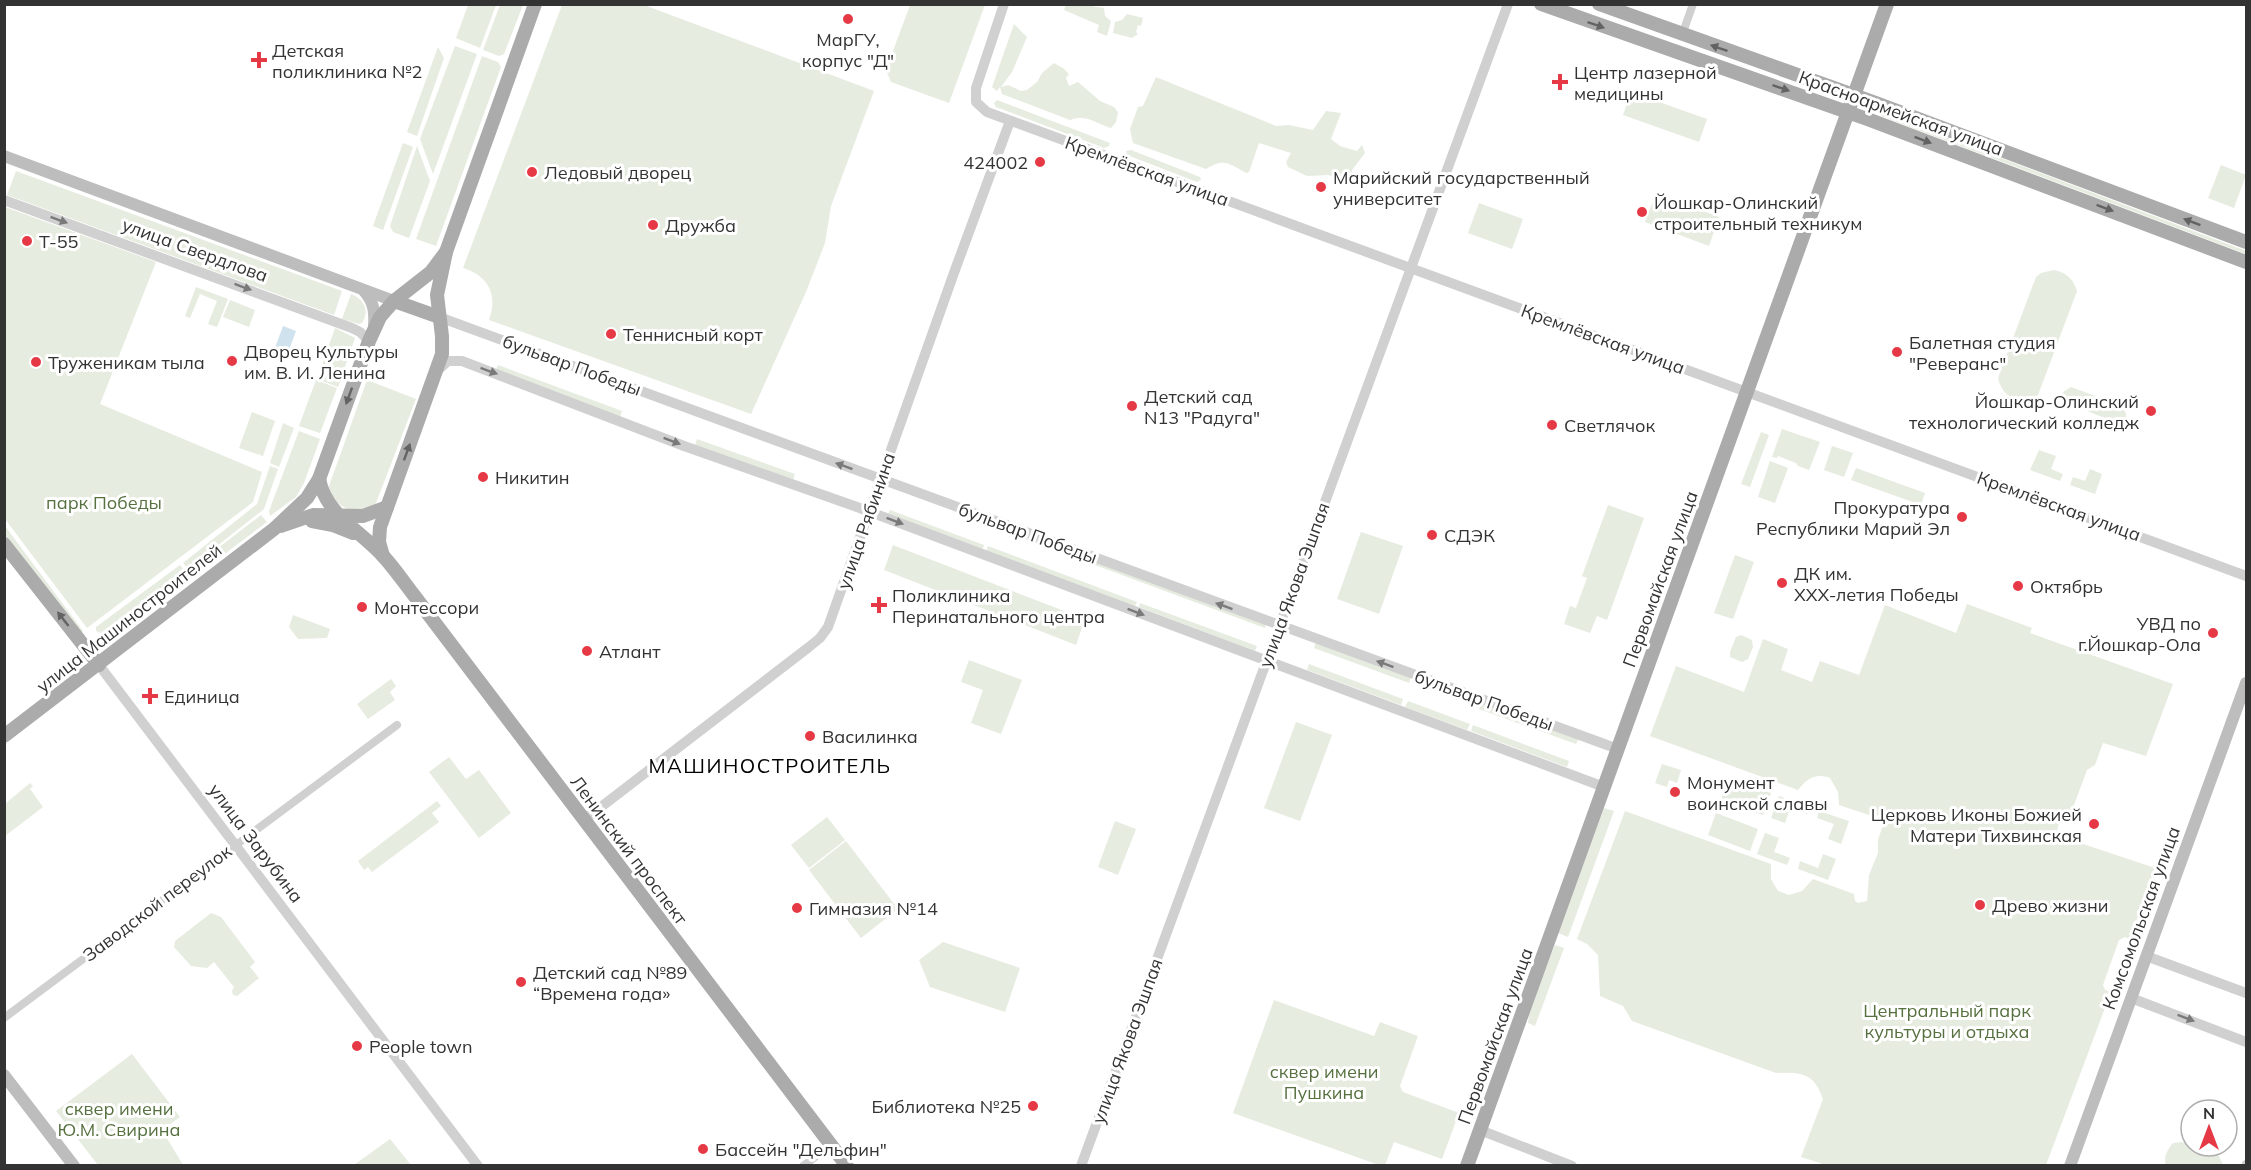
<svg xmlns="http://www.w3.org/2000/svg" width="2251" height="1170" viewBox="0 0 2251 1170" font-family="Mulish,sans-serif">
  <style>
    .green { fill: #e6ecdf }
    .water { fill: #cfe2ee }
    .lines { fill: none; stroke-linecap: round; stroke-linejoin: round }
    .minor { stroke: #d0d0d0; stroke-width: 8 }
    .tertiary { stroke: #d0d0d0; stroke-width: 10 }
    .secondary { stroke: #bdbdbd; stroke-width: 12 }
    .primary { stroke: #ababab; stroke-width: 14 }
    .oneway { fill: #636363 }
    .oneway2 { fill: #7a7a7a }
    .poi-dot { fill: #e63946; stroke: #fff; stroke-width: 2 }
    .labels { text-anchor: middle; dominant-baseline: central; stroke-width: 6; stroke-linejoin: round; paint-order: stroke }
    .poi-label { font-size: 18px; fill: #333; stroke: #fff; text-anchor: start }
    .street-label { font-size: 18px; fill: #333; stroke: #fff }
    .park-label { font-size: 18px; fill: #56703f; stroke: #fff }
    .neighbourhood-label { font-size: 20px; letter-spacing: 1.5px; fill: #000; stroke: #fff }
  </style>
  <rect width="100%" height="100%" fill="#fff"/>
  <!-- green -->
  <g class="green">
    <path d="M468,5h28l-16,43 -24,-10z"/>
    <path d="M500,5h23l-19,49 -5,2 -16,-6z"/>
    <path d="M562,5h82l230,86 -43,115 -6,37 -19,49 -55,122 -262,-94c9,-25 0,-44 -26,-52z"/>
    <path d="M910,5h75l-36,98 -58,-21 -5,-12z"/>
    <path d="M1066,5h19l19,3 1,8 6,5 -4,15 -10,-4 2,-7 -35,-15z"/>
    <path d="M1127,14l16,4 -2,8 -3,-1 -2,7 2,2 -6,4 -19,-5 2,-11 7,-2z"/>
    <path d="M1014,24l13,13 -15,35 -11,15 7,-2 13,6 6,-1 10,-8 5,-9 12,-10 9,5 6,6 -3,4 3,8 9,-4 22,19 14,6 4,5 -2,10 -5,6c-17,-5 -23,-14 -41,-8l-68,-26 -2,-7 -3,4 -5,-4z"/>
    <path d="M455,46l22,8 -44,120 -13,-35z"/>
    <path d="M438,47l6,11 -27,78 -10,-4z"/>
    <path d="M482,56l16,6 3,5 -65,179 -20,-7z"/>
    <path d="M1156,77l120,49 13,-1 24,5 13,-19 15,2 -10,26 9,7 17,5 5,-6 3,8 -13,17 2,10 -10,4 -15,-9 -22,1 -19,-9 -2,-5 5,-9 -32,-10 -10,29 -3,1c-18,-10 -22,-15 -40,-4l-73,-26 -3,-14 8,-22 5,-1z"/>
    <path d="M1631,92l76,27 -8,23 -76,-27z"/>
    <path d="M997,100l113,43 -1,3 -5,2 -108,-41 -2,-4z"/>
    <path d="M1883,113l363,138v3l-365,-138z"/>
    <path d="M403,143l10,4 -30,83 -10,-4z"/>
    <path d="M417,146l13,35 -21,57 -16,-6 -3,-6z"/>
    <path d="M1131,150l69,27 1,3 -4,2 -70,-27 -1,-4z"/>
    <path d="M2221,165l25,10 -12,33 -26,-10z"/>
    <path d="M16,171l326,120 -8,24 -327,-120z"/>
    <path d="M1656,193l63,24 -10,29 -64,-24z"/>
    <path d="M1479,203l44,16 -11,30 -44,-16z"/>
    <path d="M5,207l151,55 -56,142 162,68 -9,30 -166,126 -82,-109z"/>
    <path d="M2054,270c13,3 19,9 23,21l-39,104c-17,11 -36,3 -40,-17l38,-101 5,-4z"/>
    <path d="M196,287l32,12 -11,28 -9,-3 9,-23 -17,-7 -10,24 -5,-2z"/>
    <path d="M351,294c13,5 19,17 11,29l-3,1 -17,-5z"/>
    <path d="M230,300l25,10 -6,17 -26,-10z"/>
    <path d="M335,328l20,10 -17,49 -21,-8z"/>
    <path d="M498,365l124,46 -2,6 -124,-47z"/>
    <path d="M316,380l21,8 -17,45 -21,-7z"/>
    <path d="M367,380l49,19 -40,104c-18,15 -43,6 -47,-17z"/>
    <path d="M2071,387l49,18 5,5 1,6 -4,5 -7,1 -51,-20 -1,-10z"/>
    <path d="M252,412l23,9 -12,35 -24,-8z"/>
    <path d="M283,423l11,5 -15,39 -9,-4z"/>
    <path d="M1782,429l38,13 -11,28 -11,-4 -2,-3 -18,-7 -1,2 -5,-1z"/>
    <path d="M299,431l21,8 -16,44 -8,14 -26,19 -1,-5z"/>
    <path d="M1761,432l8,3 -19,52 -9,-3z"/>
    <path d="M697,439l98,35 -2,6 -98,-35z"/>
    <path d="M1832,446l21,7 -9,24 -20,-7z"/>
    <path d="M2039,450l17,6 -5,13 12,5 -3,7 -30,-11z"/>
    <path d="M1770,461l18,7 -13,35 -17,-6z"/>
    <path d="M270,466l8,3 -14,40 -76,60 -5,-6 74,-59z"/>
    <path d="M1856,468l69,25 -4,12 -70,-25z"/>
    <path d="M2090,469l12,5 -7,20 -25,-9 3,-8 12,4z"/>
    <path d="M1608,505l36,13 -37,102 -10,-4 -7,17 -26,-9 6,-18 6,2 11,-30 -5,-2z"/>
    <path d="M890,510l94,35 -1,4 -95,-35z"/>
    <path d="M261,515l6,7 -164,124 -4,-6z"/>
    <path d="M997,524l269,99 -1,5 -270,-100z"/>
    <path d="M5,526l78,105 -4,3 -74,-99z"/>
    <path d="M1361,532l42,14 -24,68 -42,-15z"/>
    <path d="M893,545l192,74 -9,26 -192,-75z"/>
    <path d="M988,546l149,56 -2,4 -149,-55z"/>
    <path d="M1735,555l19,7 -21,57 -19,-6z"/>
    <path d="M180,565l5,6 -84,62 -5,-2v-4z"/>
    <path d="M1140,603l117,43 -2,5 -116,-44z"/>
    <path d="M1967,604l65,24 -2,5 143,51 -27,72 -43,-13 -8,22 -8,5 -16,43 -9,-2 -6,24 99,33 -25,71 -5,-2 -6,3 -16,45 2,5 6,2 -65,173h-220l-25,-8 22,-58c-9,-26 -21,-27 -47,-26l-144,-52 -9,-15 -23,-10 -2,-41 -11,-11 -10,-5 48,-128 146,53v15l7,12 11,4 13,-4 11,-12 41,15 1,7 3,2 9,-2 2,-26 9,-22v-13l4,-12 4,-2 3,-4 -3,-7 -4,-2 -7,4 -36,-12 -1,-13 -8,-14c-15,-5 -22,0 -32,12l-148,-54 26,-70 68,26 19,-53 25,10 -7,21 31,12 8,-21 39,14 26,-70 71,28z"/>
    <path d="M293,615l37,14 -3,9 -29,1 -9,-12z"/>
    <path d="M1741,635l11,5 1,7 -5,12 -6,3 -12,-5v-5l6,-15z"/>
    <path d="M1316,641l95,35 -2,7 -95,-35z"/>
    <path d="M969,660l53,20 -21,54 -30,-11 12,-33 -22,-8z"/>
    <path d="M1309,664l94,35 -2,6 -94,-35z"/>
    <path d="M391,679l5,7 -6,6 5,8 -27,19 -11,-15z"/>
    <path d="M1408,701l62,23 -3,6 -62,-23z"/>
    <path d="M1482,702l97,36 -3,6 -97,-35z"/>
    <path d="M1296,722l36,13 -32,86 -36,-13z"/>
    <path d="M1473,725l96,36 -2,6 -96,-36z"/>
    <path d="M449,757l17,22 13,-9 32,43 -32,25 -50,-66z"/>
    <path d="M1662,764l19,6 -4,13 -8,-3 -2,7 -12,-4z"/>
    <path d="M1728,778l43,15 -8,22 -42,-15z"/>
    <path d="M30,783l3,3 -3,3 13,18 -38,29v-32z"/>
    <path d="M1779,796l30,11 -2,7 -17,-6 -5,15 -14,-5z"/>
    <path d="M437,801l4,5 -9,7 7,9 -67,50 -4,-5 -4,3 -6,-9z"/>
    <path d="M1604,808l10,3 -46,126 -10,-4z"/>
    <path d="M1819,811l30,10 -8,23 -13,-5 6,-15 -17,-6z"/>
    <path d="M1716,813l42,16 -8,22 -42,-16z"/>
    <path d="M827,817l18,23 -36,28 -18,-23z"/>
    <path d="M1115,821l21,8 -18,46 -20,-8z"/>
    <path d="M1765,833l14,5 -5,14 16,6 -3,7 -30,-11z"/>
    <path d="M846,841l52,68 -37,29 -52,-68z"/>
    <path d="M1823,854l13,5 -8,21 -30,-11 2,-8 18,7z"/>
    <path d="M211,913l10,4 34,45 -5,5 9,11 -22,18 -4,-1 -1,-4 2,-4 -20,-25 -7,6 -16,-2 -17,-19 1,-6z"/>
    <path d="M943,942l77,26 -15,44 -75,-25 -11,-27z"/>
    <path d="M1555,945l9,3 -29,78 -7,-3 2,-17z"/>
    <path d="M1274,1000l100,36 6,-14 38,14 -18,50 3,6 56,21 -17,46 -48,-17 -9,23h-6l-146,-52z"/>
    <path d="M132,1054l48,63 -18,13 21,35h-85l-42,-54z"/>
    <path d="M390,1139l21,26h-57z"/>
    <path d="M2182,1142l37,14 4,9h-57c-3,-8 2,-16 7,-22z"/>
  </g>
  <!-- water -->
  <path class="water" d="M283,326l13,5 -11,30 -13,-5z"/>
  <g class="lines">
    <!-- minor -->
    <g class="minor">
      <path d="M1682,35l11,-31"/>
      <path d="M4,1018l393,-293"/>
      <path d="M803,1166l28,-21"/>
      <path d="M2246,1166v-2"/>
    </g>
    <!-- tertiary -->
    <g class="tertiary">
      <path d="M1004,4l-28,84v14l11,10 1259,464"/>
      <path d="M4,200l348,128 8,4 9,9"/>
      <path d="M439,317l1179,432"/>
      <path d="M437,371l11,-10h14l222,85 173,61 747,280"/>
      <path d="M99,665l379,501"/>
      <path d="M584,820l225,-173 11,-9 8,-11 127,-357 55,-149"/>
      <path d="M2146,956l100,37"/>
      <path d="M2131,998l115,44"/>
      <path d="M1480,1130l92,36"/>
      <path d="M1081,1166l427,-1162"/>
    </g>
    <!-- secondary -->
    <g class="secondary">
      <path d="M4,156l390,145"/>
      <path d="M364,291c10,11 11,21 10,36"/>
      <path d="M4,1075l70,91"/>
      <path d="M2070,1166l176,-483"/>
    </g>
    <!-- primary -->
    <g class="primary">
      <path d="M1541,4l329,116 376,142"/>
      <path d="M1599,4l277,99 370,139"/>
      <path d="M394,301l45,16"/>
      <path d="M319,479c7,36 42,52 65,78 10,11 19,24 29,37l434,572"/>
      <path d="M312,521l21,4 20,8"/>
      <path d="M281,526l32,-11 50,1 24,-9"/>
      <path d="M4,544l95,121"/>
      <path d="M383,556l-4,-14 1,-15 62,-173v-18l-5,-41 9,-43 89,-248"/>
      <path d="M4,736l270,-207 33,-31 12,-19 50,-138 11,-24 14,-16 37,-29 15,-20"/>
      <path d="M1467,1166l420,-1162"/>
    </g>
  </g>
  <!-- one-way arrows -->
  <defs><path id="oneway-solid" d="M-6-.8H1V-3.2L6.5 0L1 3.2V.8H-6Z" transform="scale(1.5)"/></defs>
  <g class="oneway">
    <use href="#oneway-solid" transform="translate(1596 25) rotate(19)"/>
    <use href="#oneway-solid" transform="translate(1719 48) rotate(-161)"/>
    <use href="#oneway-solid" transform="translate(1781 88) rotate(19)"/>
    <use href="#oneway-solid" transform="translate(1923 140) rotate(21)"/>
    <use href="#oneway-solid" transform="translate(2105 208) rotate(21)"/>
    <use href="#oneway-solid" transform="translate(2192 222) rotate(-159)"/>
    <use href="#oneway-solid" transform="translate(349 396) rotate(110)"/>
    <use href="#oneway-solid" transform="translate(407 452) rotate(-70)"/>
    <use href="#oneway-solid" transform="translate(63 619) rotate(-128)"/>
  </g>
  <g class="oneway2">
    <use href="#oneway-solid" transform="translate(59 220) rotate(20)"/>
    <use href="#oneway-solid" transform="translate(243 287) rotate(20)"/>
    <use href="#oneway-solid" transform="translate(489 371) rotate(20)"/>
    <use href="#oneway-solid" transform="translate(672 441) rotate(21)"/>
    <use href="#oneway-solid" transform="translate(844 466) rotate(-160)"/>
    <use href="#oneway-solid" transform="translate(895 521) rotate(21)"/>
    <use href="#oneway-solid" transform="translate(1224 606) rotate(-160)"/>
    <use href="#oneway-solid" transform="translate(1136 612) rotate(21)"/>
    <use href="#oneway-solid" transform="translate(1385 664) rotate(-160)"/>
    <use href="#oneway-solid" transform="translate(2186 1018) rotate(21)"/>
  </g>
  <!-- markers -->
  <g class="poi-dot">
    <circle cx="848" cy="19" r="6"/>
    <path d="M256 51h6v6h6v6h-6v6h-6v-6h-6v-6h6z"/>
    <path d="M1557 73h6v6h6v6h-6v6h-6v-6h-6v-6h6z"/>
    <circle cx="1040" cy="162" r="6"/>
    <circle cx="532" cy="172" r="6"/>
    <circle cx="1321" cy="187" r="6"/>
    <circle cx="1642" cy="212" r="6"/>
    <circle cx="653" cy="225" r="6"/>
    <circle cx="27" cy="241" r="6"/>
    <circle cx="611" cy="334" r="6"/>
    <circle cx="1897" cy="352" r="6"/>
    <circle cx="232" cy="361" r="6"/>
    <circle cx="36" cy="362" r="6"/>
    <circle cx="1132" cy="406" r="6"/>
    <circle cx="2151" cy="411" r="6"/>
    <circle cx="1552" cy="425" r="6"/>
    <circle cx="483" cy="477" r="6"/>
    <circle cx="1962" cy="517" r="6"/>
    <circle cx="1432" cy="535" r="6"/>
    <circle cx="1782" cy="583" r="6"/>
    <circle cx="2018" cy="586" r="6"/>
    <path d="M876 596h6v6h6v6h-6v6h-6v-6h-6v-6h6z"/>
    <circle cx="362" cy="607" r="6"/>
    <circle cx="2213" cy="633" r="6"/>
    <circle cx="587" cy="651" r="6"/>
    <path d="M147 687h6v6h6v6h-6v6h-6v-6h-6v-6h6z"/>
    <circle cx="810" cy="736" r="6"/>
    <circle cx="1675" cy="792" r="6"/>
    <circle cx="2094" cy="824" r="6"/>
    <circle cx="1980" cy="905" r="6"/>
    <circle cx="797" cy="908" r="6"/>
    <circle cx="521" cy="982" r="6"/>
    <circle cx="357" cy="1046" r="6"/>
    <circle cx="1033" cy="1106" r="6"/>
    <circle cx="703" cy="1149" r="6"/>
  </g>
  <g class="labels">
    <!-- poi labels -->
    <g class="poi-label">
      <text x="848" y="39" text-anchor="middle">МарГУ,<tspan x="848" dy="21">корпус "Д"</tspan></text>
      <text x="272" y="50">Детская<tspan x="272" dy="21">поликлиника №2</tspan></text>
      <text x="1574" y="72">Центр лазерной<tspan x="1574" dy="21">медицины</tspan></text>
      <text x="1028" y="162" text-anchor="end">424002</text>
      <text x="544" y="172">Ледовый дворец</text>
      <text x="1333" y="177">Марийский государственный<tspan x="1333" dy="21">университет</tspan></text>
      <text x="1654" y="202">Йошкар-Олинский<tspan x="1654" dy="21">строительный техникум</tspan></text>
      <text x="665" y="225">Дружба</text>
      <text x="39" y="241">Т-55</text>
      <text x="623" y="334">Теннисный корт</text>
      <text x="1909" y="342">Балетная студия<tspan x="1909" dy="21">"Реверанс"</tspan></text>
      <text x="244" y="351">Дворец Культуры<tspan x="244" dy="21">им. В. И. Ленина</tspan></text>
      <text x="48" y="362">Труженикам тыла</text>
      <text x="1144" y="396">Детский сад<tspan x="1144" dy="21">N13 "Радуга"</tspan></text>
      <text x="2139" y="401" text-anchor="end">Йошкар-Олинский<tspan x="2139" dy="21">технологический колледж</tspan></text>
      <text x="1564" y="425">Светлячок</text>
      <text x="495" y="477">Никитин</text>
      <text x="1950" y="507" text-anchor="end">Прокуратура<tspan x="1950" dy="21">Республики Марий Эл</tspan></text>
      <text x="1444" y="535">СДЭК</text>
      <text x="1794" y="573">ДК им.<tspan x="1794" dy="21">ХХХ-летия Победы</tspan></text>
      <text x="2030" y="586">Октябрь</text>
      <text x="892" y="595">Поликлиника<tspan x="892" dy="21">Перинатального центра</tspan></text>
      <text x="374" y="607">Монтессори</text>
      <text x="2201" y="623" text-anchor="end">УВД по<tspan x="2201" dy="21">г.Йошкар-Ола</tspan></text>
      <text x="599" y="651">Атлант</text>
      <text x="164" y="696">Единица</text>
      <text x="822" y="736">Василинка</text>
      <text x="1687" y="782">Монумент<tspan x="1687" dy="21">воинской славы</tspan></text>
      <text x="2082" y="814" text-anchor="end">Церковь Иконы Божией<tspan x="2082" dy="21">Матери Тихвинская</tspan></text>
      <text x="1992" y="905">Древо жизни</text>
      <text x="809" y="908">Гимназия №14</text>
      <text x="533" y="972">Детский сад №89<tspan x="533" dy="21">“Времена года»</tspan></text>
      <text x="369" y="1046">People town</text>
      <text x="1021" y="1106" text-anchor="end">Библиотека №25</text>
      <text x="715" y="1149">Бассейн "Дельфин"</text>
    </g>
    <!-- street labels -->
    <g class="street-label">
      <text transform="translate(1901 113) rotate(20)">Красноармейская улица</text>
      <text transform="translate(1147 171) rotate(20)">Кремлёвская улица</text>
      <text transform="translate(195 250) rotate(20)">улица Свердлова</text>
      <text transform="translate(1603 339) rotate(20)">Кремлёвская улица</text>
      <text transform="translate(572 365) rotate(20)">бульвар Победы</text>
      <text transform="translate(2059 506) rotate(20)">Кремлёвская улица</text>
      <text transform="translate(866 521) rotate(-71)">улица Рябинина</text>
      <text transform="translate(1028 533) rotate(20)">бульвар Победы</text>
      <text transform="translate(1660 579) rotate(-70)">Первомайская улица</text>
      <text transform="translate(1294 585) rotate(-70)">улица Якова Эшпая</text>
      <text transform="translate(129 618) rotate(-38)">улица Машиностроителей</text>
      <text transform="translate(1484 700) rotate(20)">бульвар Победы</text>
      <text transform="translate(256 843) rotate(53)">улица Зарубина</text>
      <text transform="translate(629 850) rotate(53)">Ленинский проспект</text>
      <text transform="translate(157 903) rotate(-37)">Заводской переулок</text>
      <text transform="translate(2141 918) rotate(-70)">Комсомольская улица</text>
      <text transform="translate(1495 1036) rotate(-70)">Первомайская улица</text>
      <text transform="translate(1127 1041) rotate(-70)">улица Якова Эшпая</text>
    </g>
    <!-- park labels -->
    <g class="park-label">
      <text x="104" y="502">парк Победы</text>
      <text x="1947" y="1010">Центральный парк<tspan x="1947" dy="21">культуры и отдыха</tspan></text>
      <text x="1324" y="1071">сквер имени<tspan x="1324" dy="21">Пушкина</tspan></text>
      <text x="119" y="1108">сквер имени<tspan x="119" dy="21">Ю.М. Свирина</tspan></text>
    </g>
    <!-- neighbourhood labels -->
    <g class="neighbourhood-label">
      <text x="770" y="765">МАШИНОСТРОИТЕЛЬ</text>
    </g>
  </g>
  <!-- border -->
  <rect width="2251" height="1170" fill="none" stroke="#333333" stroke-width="12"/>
  <!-- north arrow -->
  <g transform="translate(2209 1128)"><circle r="28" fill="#ffffff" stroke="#adadad" stroke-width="1.5"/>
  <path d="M0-4.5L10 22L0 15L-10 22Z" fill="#e63946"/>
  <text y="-9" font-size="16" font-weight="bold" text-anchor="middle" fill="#333333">N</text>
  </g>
</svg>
